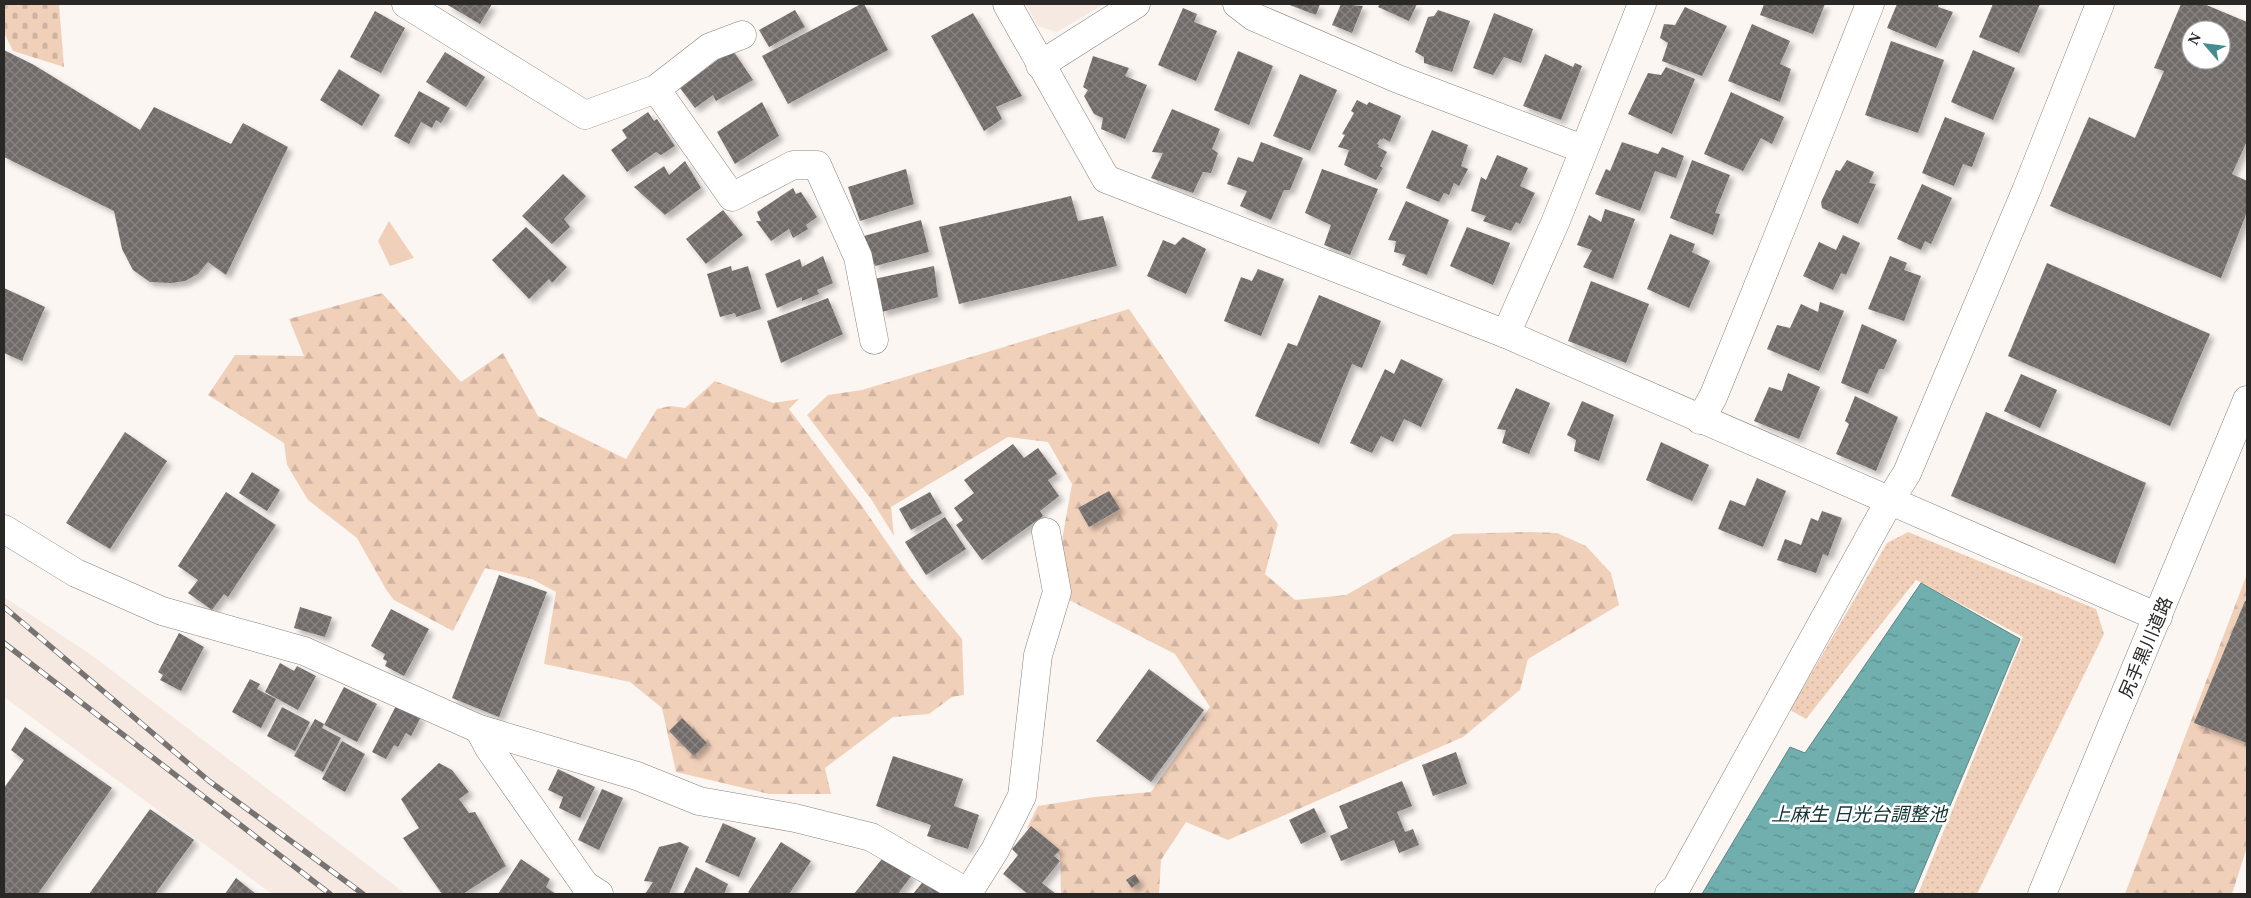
<svg xmlns="http://www.w3.org/2000/svg" width="2251" height="898" viewBox="0 0 2251 898" font-family="'Noto Serif','Noto Sans JP',serif">
  <style>
    .built { fill: #f6e9e1 }
    .grass { fill: url(#grass-dots) }
    .forest { fill: url(#forest-firs) }
    .cemetery { fill: url(#cemetery-stones) }
    .park { fill: #f1d0ba }
    .water { fill: url(#water-ripples); stroke: #5c8686 }
    .building { fill: url(#building-cross-hatch); fill-rule: evenodd; filter: url(#shadow) }
    .lines { fill: none; stroke-linecap: round; stroke-linejoin: round }
    .street-casing { stroke: #87837f; stroke-width: 29 }
    .primary-casing { stroke: #87837f; stroke-width: 29 }
    .street { stroke: #fff; stroke-width: 28 }
    .primary { stroke: #fff; stroke-width: 28 }
    .rail-casing { stroke: #767371; stroke-width: 5.5 }
    .rail { stroke: #fff; stroke-width: 4; stroke-dasharray: 11; stroke-linecap: butt }
    .labels { text-anchor: middle; dominant-baseline: central; stroke-width: 5; stroke-linejoin: round; paint-order: stroke }
    .street-label { font-size: 18px; fill: #2a2827; stroke: #fff }
    .water-label { font-size: 19px; font-style: italic; fill: #123131; stroke: #fff }
  </style>
  <defs>
    <pattern id="grass-dots" width="8" height="8" patternUnits="userSpaceOnUse" patternTransform="scale(1.25)"><rect width="8" height="8" fill="#f1d0ba"/><path d="M2 2h.1M6 6h.1" fill="none" stroke="#cfb3a0" stroke-width="1.8" stroke-linecap="round"/></pattern>
    <pattern id="forest-firs" width="22" height="20" patternUnits="userSpaceOnUse" patternTransform="scale(1.25)"><rect width="22" height="20" fill="#f1d0ba"/><path d="M5 1l3.5 6h-7zM16 11l3.5 6h-7z" fill="#cfb3a0"/></pattern>
    <pattern id="cemetery-stones" width="16" height="16" patternUnits="userSpaceOnUse" patternTransform="scale(1.25)"><rect width="16" height="16" fill="#f1d0ba"/><path d="M2 7V4a2 2 0 0 1 4 0v3zM10 15v-3a2 2 0 0 1 4 0v3z" fill="#cfb3a0"/></pattern>
    <pattern id="water-ripples" width="26" height="14" patternUnits="userSpaceOnUse" patternTransform="scale(1.25)"><rect width="26" height="14" fill="#71aeae"/><path d="M2 4q2-2 4 0t4 0M15 11q2-2 4 0t4 0" fill="none" stroke="#5d8e8e"/></pattern>
    <pattern id="building-cross-hatch" width="8" height="8" patternUnits="userSpaceOnUse" patternTransform="scale(1.25)"><rect width="8" height="8" fill="#706b68"/><path d="M0 0l8 8M0 8l8-8" fill="none" stroke="#888482"/></pattern>
    <filter id="shadow"><feDropShadow dx="4.5" dy="4.5" stdDeviation="2.5" flood-color="#0004"/></filter>
  </defs>
  <rect width="100%" height="100%" fill="#fbf6f2"/>
  <!-- built -->
  <g class="built">
    <path d="M1026,4h78l-47,28 -19,-6z"/>
    <path d="M4,597l86,57 316,240h-134l-268,-197z"/>
  </g>
  <!-- grass -->
  <path class="grass" d="M1908,532l188,77 8,25 -127,260h-59l105,-257 -107,-57 -110,139 -16,-9 97,-167z"/>
  <!-- forest -->
  <g class="forest">
    <path d="M382,293l79,89 42,-29 35,63 88,43 31,-50 14,-3 14,2 30,-27 58,22 26,-4 -10,10 73,97 50,73 50,60 2,56 -12,2 -23,17 -36,3 -68,51 6,26h-62l-93,-22 -14,-64 -32,-26 -86,-18 12,-72 -24,-13 -47,-11 -32,63 -59,-31 -7,-9 -30,-53 -49,-38 -21,-35 -3,-22 -76,-48 27,-40 69,1 -15,-37z"/>
    <path d="M1129,309l149,215 -13,50 30,26 51,-5 108,-61 76,-2 27,1 29,13 25,27 8,32 -91,54 -8,31 -57,47 -235,103 -42,-18 -25,38 -2,34h-98l-1,-39 -33,-27 11,-22 56,-9 57,-5 59,-85 -35,-53 -108,-55 -5,-59 10,-56 -24,-42 -40,-5 -117,70 3,29 -23,-37 -64,-84 21,-20 34,-5z"/>
    <path d="M2247,574v273l-15,47h-107z"/>
  </g>
  <!-- cemetery -->
  <path class="cemetery" d="M4,4h55l5,63 -51,-16 -9,-18z"/>
  <!-- park -->
  <path class="park" d="M389,221l25,37 -24,8 -12,-25z"/>
  <!-- water -->
  <path class="water" d="M1921,583l99,56 -107,255h-211l88,-147 15,6z"/>
  <!-- building -->
  <g class="building">
    <path d="M446,4h46l-12,20z"/>
    <path d="M861,4h3l24,46 -100,54 -26,-48z"/>
    <path d="M1287,4h33l-4,11z"/>
    <path d="M1341,4l22,2 -11,27 -20,-8z"/>
    <path d="M1380,4h37l-8,17 -31,-14z"/>
    <path d="M1764,4h61l-12,30 -53,-19z"/>
    <path d="M1897,4h42l-1,3 15,5 -17,36 -49,-20z"/>
    <path d="M1993,4h47l-21,49 -40,-16z"/>
    <path d="M2181,4h23l43,18v119l-15,33 15,7v31l-26,66 -171,-72 39,-89 46,21 29,-67 -10,-3zM2191,30h30v30h-30z"/>
    <path d="M1685,7l42,19 -25,50 -40,-15 6,-18 -8,-5 4,-14 11,1z"/>
    <path d="M1183,8l14,6 -3,8 23,9 -21,50 -38,-16z"/>
    <path d="M795,10l10,17 -36,20 -10,-17z"/>
    <path d="M1438,10l32,11 -18,51 -28,-9v-6l-9,-5 13,-35 6,-1z"/>
    <path d="M375,11l30,17 -24,45 -31,-16z"/>
    <path d="M973,13l49,83 -26,11 6,12 -18,12 -53,-95z"/>
    <path d="M1494,13l39,16 -12,34 -17,-6 -11,18 -20,-7z"/>
    <path d="M1752,24l38,17 -10,23 11,5 -11,33 -52,-21z"/>
    <path d="M1891,41l53,19 -26,73 -53,-18z"/>
    <path d="M732,49l21,31 -37,21 -3,-6 -18,13 -15,-20z"/>
    <path d="M4,50l30,15 106,65 14,-23 77,37 12,-21 45,24 -62,128 -18,-13 -10,12 -13,7 -13,2 -22,-1 -17,-12 -11,-21 -8,-38 -110,-54z"/>
    <path d="M1973,50l42,18 -22,52 -42,-18z"/>
    <path d="M1238,51l35,15 -24,59 -35,-15z"/>
    <path d="M445,52l40,25 -19,30 -40,-25z"/>
    <path d="M1545,54l28,13 2,-4 7,3 -21,54 -38,-14z"/>
    <path d="M1093,56l36,12 -4,8 22,9 -22,54 -24,-10 2,-11 -9,-4 -10,-18 4,-6 -5,-3z"/>
    <path d="M1666,67l29,12 -23,55 -44,-20 20,-41 13,2z"/>
    <path d="M339,69l41,26 -18,31 -42,-26z"/>
    <path d="M1300,74l37,16 -27,61 -37,-15z"/>
    <path d="M419,91l31,17 -9,15 -5,-3 -4,8 -11,-6 -12,22 -15,-8z"/>
    <path d="M1731,92l53,25 -12,27 -11,-6 -18,33 -39,-17z"/>
    <path d="M1357,100l10,5 2,-3 32,14 -11,26 -7,-4 -1,2 -2,-1 -3,5 2,1 -1,2 9,5 -7,14 3,2 -7,12 -32,-15 5,-15 -11,-3 7,-12 -3,-1 12,-21 -3,-2z"/>
    <path d="M762,102l17,34 -44,28 -18,-32z"/>
    <path d="M1172,109l48,20 -8,20 6,4 -7,20 -8,-1 -10,21 -42,-15 12,-25 -11,-1z"/>
    <path d="M648,112l6,9 3,-2 18,27 -14,9 -5,-3 -29,20 -16,-22 16,-12 -5,-8z"/>
    <path d="M1945,117l40,16 -13,34 -9,-3 -9,22 -32,-13z"/>
    <path d="M1432,130l36,15 -7,21 7,3 -9,17 -5,-3 -5,12 -5,-2 -5,9 -33,-14z"/>
    <path d="M1261,142l42,16 -13,32h-6l-13,30 -31,-14 7,-15 -20,-7 11,-27 15,5z"/>
    <path d="M1622,142l36,12 4,-7 22,9 -8,22 -21,-7 -15,40 -45,-17 11,-25 4,2z"/>
    <path d="M1497,155l31,13 -8,18 15,7 -15,31 -4,-2 -5,9 -28,-10 3,-5 -15,-5 10,-34 5,3z"/>
    <path d="M1692,160l38,15 -15,38 5,1 -7,21 -43,-17z"/>
    <path d="M1847,160l27,12 -5,11 7,1 -18,40 -36,-16 -1,-6 15,-32 4,1z"/>
    <path d="M685,161l16,27 -36,27 -31,-28 30,-21 5,9z"/>
    <path d="M906,169l8,35 -54,17 -12,-34z"/>
    <path d="M1322,169l56,20 -28,66 -26,-10 7,-20 -26,-12z"/>
    <path d="M563,174l23,22 -22,23 6,8 -18,17 -30,-28z"/>
    <path d="M1922,184l30,14 -21,46 -6,-3 -4,9 -24,-11z"/>
    <path d="M793,188l3,6 5,-2 16,25 -11,8 2,4 -15,9 -4,-9 -18,12 -15,-20h5l-4,-9z"/>
    <path d="M1071,196l7,25 25,-5 14,50 -158,38 -20,-77z"/>
    <path d="M1406,201l43,19 -22,55 -25,-10 4,-10 -12,-3 2,-11 -8,-1z"/>
    <path d="M1605,209l30,10 -22,60 -30,-12 9,-17 -15,-5 12,-30 12,7z"/>
    <path d="M723,210l20,25 -37,29 -20,-25z"/>
    <path d="M921,220l8,32 -54,14 -11,-30z"/>
    <path d="M526,227l41,40 -15,16 -3,-4 -20,20 -37,-39z"/>
    <path d="M1467,227l43,16 -17,42 -43,-19z"/>
    <path d="M1670,234l25,10 -3,8 18,9 -21,47 -42,-19z"/>
    <path d="M1843,235l17,8 -14,32 -5,-2 -8,17 -30,-14 16,-34 17,8z"/>
    <path d="M1183,237l23,12 -20,45 -39,-18 16,-36 12,5z"/>
    <path d="M823,256l10,27 -16,7 2,4 -17,7v-4l-25,11 -12,-34 35,-15 2,8z"/>
    <path d="M1890,256l17,7 -3,7 17,6 -17,45 -36,-12z"/>
    <path d="M2047,263l163,71 -40,92 -162,-70z"/>
    <path d="M731,266l1,5 16,-5 13,43 -25,8 -1,-4 -15,4 -13,-43z"/>
    <path d="M934,266l4,31 -56,15 -8,-33z"/>
    <path d="M1258,269l26,10 -23,57 -37,-15 17,-44 11,4z"/>
    <path d="M1591,281l58,23 -23,59 -58,-22z"/>
    <path d="M4,288l41,19 -23,54 -18,-8z"/>
    <path d="M1319,295l62,26 -19,47 -10,-4 -33,80 -64,-28 33,-73 9,3z"/>
    <path d="M828,298l15,36 -62,29 -14,-42z"/>
    <path d="M1820,302l24,9 -25,60 -52,-22 10,-24 13,3 11,-24 17,8z"/>
    <path d="M1862,324l35,16 -13,29h-5l-11,25 -27,-11z"/>
    <path d="M1401,359l42,20 -22,48 -17,-8 -11,23 -12,-6 -9,17 -22,-10 35,-74 9,5z"/>
    <path d="M1788,373l32,14 -21,52 -45,-18 15,-34 13,4z"/>
    <path d="M2021,374l36,16 -17,38 -36,-17z"/>
    <path d="M1516,388l34,15 -21,51 -27,-11 4,-13 -9,-1z"/>
    <path d="M1855,396l43,21 -22,54 -40,-17 13,-30 -4,-3z"/>
    <path d="M1582,401l32,14 -15,46 -25,-10 2,-11 -9,-5z"/>
    <path d="M1986,412l160,71 -31,81 -164,-68z"/>
    <path d="M125,432l42,29 -57,88 -44,-26z"/>
    <path d="M1661,442l48,23 -17,36 -46,-21z"/>
    <path d="M1013,444l11,14 14,-10 19,26 -9,6 11,16 -19,15 3,5 -61,44 -26,-35 7,-5 -9,-12 20,-15 -10,-13z"/>
    <path d="M252,472l28,18 -13,21 -28,-18z"/>
    <path d="M1757,478l29,13 -23,56 -45,-18 12,-29 15,6z"/>
    <path d="M1109,491l11,18 -31,18 -11,-19z"/>
    <path d="M226,492l50,33 -48,72 -4,-3 -12,16 -24,-17 10,-13 -20,-14z"/>
    <path d="M930,492l12,21 -31,17 -12,-21z"/>
    <path d="M1822,511l20,7 -14,38 -5,-2 -7,19 -39,-13 8,-21 16,6 10,-27 7,3z"/>
    <path d="M945,517l21,32 -40,26 -21,-33z"/>
    <path d="M499,575l48,17 -48,125 -47,-19z"/>
    <path d="M2245,601h2v142l-53,-20z"/>
    <path d="M300,607l32,10 -7,20 -31,-9z"/>
    <path d="M391,609l38,20 -25,47 -19,-10 2,-5 -4,-2 2,-5 -14,-8z"/>
    <path d="M179,633l25,14 -23,44 -21,-11 3,-5 -5,-3z"/>
    <path d="M280,663l14,8 3,-5 19,10 -18,34 -33,-18z"/>
    <path d="M1149,669l55,41 -53,72 -55,-41z"/>
    <path d="M250,679l10,5 -3,5 19,10 -15,29 -29,-16z"/>
    <path d="M344,687l33,17 -20,38 -33,-17z"/>
    <path d="M397,704l24,13 -10,19 -5,-3 -8,14 -4,-2 -8,14 -14,-7z"/>
    <path d="M282,707l28,15 -15,29 -28,-15z"/>
    <path d="M682,718l25,25 -13,13 -25,-25z"/>
    <path d="M315,719l9,5 -2,4 19,10 -18,34 -29,-16z"/>
    <path d="M25,727l87,61 -74,106h-34v-106l20,-28 -13,-10z"/>
    <path d="M342,741l23,13 -20,38 -23,-13z"/>
    <path d="M1456,752l11,32 -34,12 -11,-31z"/>
    <path d="M893,756l70,23 -9,27 25,9 -11,34 -41,-13 4,-11 -55,-19z"/>
    <path d="M439,763l13,7 17,22 -10,7 10,14 6,-1 31,54 -43,28h-21l-39,-56 16,-10 -18,-29z"/>
    <path d="M558,769l37,18 -15,31 -21,-10 4,-11 -15,-7z"/>
    <path d="M1402,781l10,25 -15,6 8,20 8,-3 6,16 -20,8 -5,-13 -53,21 -11,-25 18,-8 -9,-22z"/>
    <path d="M602,789l21,9 -24,52 -21,-10z"/>
    <path d="M1314,808l12,24 -25,12 -12,-24z"/>
    <path d="M150,809l44,31 -39,54h-66z"/>
    <path d="M723,823l33,15 -17,39 -34,-15z"/>
    <path d="M1031,826l29,24 -6,6 6,5 -18,22 14,11h-28l-25,-20 15,-19 -6,-6z"/>
    <path d="M680,842l9,5 -20,47h-24l8,-12 -9,-1 15,-34z"/>
    <path d="M781,842l30,19 -22,33h-38l-3,-2z"/>
    <path d="M885,855l27,20 -14,19h-44z"/>
    <path d="M521,859l29,20 -4,8 10,7h-58z"/>
    <path d="M696,867l32,17 -4,10h-41z"/>
    <path d="M1135,874l5,8 -8,6 -6,-8z"/>
    <path d="M236,878l20,16h-31z"/>
    <path d="M926,878l20,16h-33z"/>
  </g>
  <g class="lines">
    <!-- street casing -->
    <g class="street-casing">
      <g id="street">
        <path d="M406,4l179,111 71,-26 54,-42 32,-12"/>
        <path d="M1007,4l99,175 400,155 652,283"/>
        <path d="M1237,4l17,13 144,62 185,70"/>
        <path d="M1040,65l96,-61"/>
        <path d="M656,89l76,108 61,-32h24l41,92 16,83"/>
        <path d="M1506,334l49,-111 87,-219"/>
        <path d="M1700,420l13,-23c54,-131 105,-262 157,-393"/>
        <path d="M4,529l72,44 86,38 142,40 175,78 158,47 62,25 96,17 76,19 99,57"/>
        <path d="M479,729l10,19 96,137 14,9"/>
        <path d="M968,893l27,-43 27,-54 16,-141 19,-63 -11,-60"/>
        <path d="M1669,894l7,-6 214,-388 17,-27 119,-282 74,-187"/>
      </g>
    </g>
    <!-- primary casing -->
    <g class="primary-casing">
      <path id="primary" d="M2042,894l205,-494"/>
    </g>
    <!-- street -->
    <use href="#street" class="street"/>
    <!-- primary -->
    <use href="#primary" class="primary"/>
    <!-- rail casing -->
    <g class="rail-casing">
      <g id="rail">
        <path d="M4,607l205,174 154,113"/>
        <path d="M4,643l326,251"/>
      </g>
    </g>
    <!-- rail -->
    <use href="#rail" class="rail"/>
  </g>
  <g class="labels">
    <!-- street labels -->
    <g class="street-label">
      <text transform="translate(2145 647) rotate(-67)">尻手黒川道路</text>
    </g>
    <!-- water labels -->
    <g class="water-label">
      <text x="1859" y="814">上麻生 日光台調整池</text>
    </g>
  </g>
  <!-- border -->
  <rect width="2251" height="898" fill="none" stroke="#2a2827" stroke-width="10"/>
  <!-- north arrow -->
  <g transform="translate(2206 45) rotate(298)"><circle r="24" fill="#ffffff" stroke="#aaa9a9"/>
  <path d="M0-4L9 19L0 12L-9 19Z" fill="#458d8d"/>
  <text y="-8" font-size="14" font-weight="bold" text-anchor="middle" fill="#2a2827">N</text>
  </g>
</svg>
